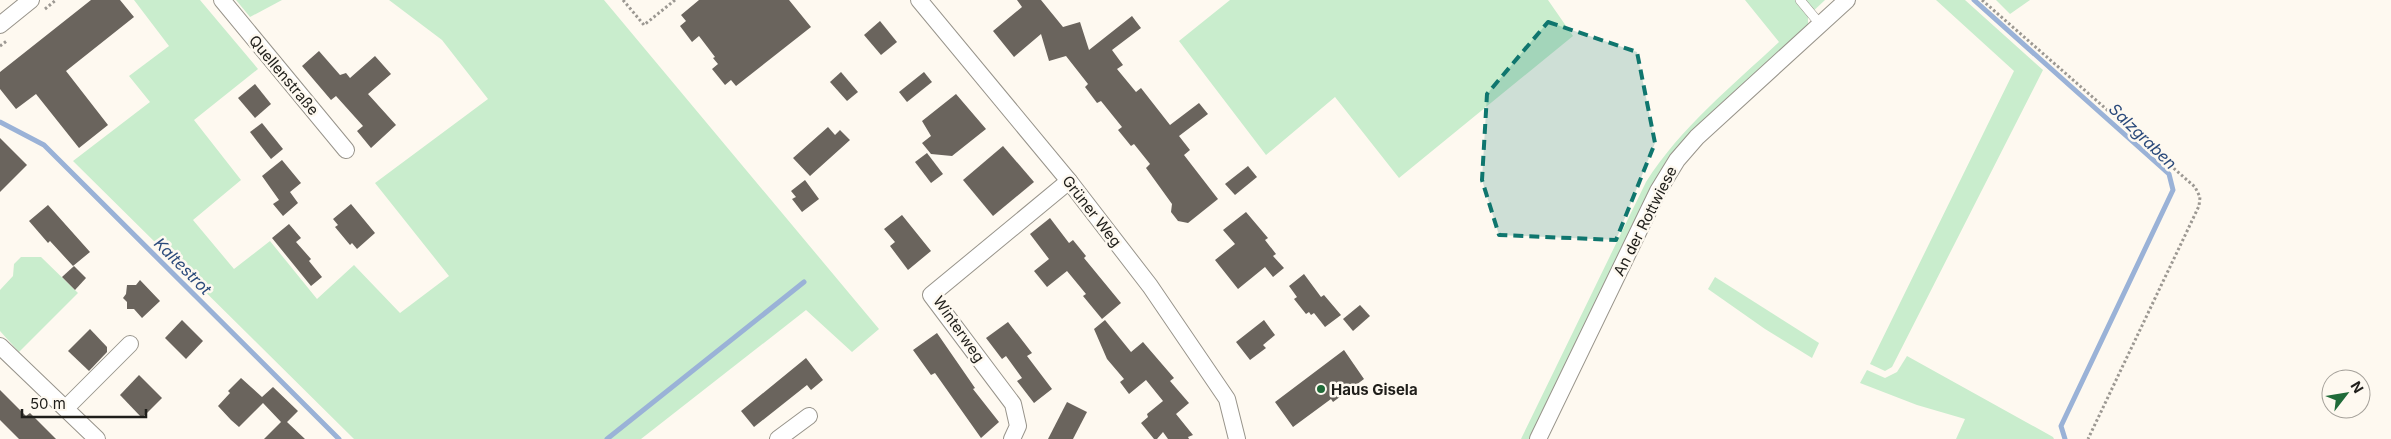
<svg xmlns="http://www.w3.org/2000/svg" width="2391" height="439" viewBox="0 0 2391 439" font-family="Inter,sans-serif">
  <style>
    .green { fill: #c9edcd }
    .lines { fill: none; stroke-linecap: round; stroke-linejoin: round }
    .stream { stroke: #9ab2d7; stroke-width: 5 }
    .building { fill: #6a645d }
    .lane-casing { stroke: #98948b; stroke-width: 10 }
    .street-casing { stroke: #98948b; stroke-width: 18 }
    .path { stroke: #9c9892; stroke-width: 3; stroke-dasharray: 2.5 2.5; stroke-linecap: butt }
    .lane { stroke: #fff; stroke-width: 9 }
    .street { stroke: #fff; stroke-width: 16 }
    .marked { fill: #0f766e; fill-opacity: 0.2; stroke: #0f766e; stroke-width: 4; stroke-dasharray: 10 6; stroke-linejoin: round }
    .poi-dot { fill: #206b39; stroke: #fef9f0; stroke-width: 2 }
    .labels { text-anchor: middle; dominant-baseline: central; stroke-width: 5; stroke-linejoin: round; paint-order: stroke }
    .street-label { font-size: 15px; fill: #1f1e1a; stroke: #fef9f0 }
    .poi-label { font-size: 15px; font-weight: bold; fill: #1f1e1a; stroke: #fef9f0; text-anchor: start }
    .water-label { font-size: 16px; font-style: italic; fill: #2b4a7b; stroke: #fef9f0 }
  </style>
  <rect width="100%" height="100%" fill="#fef9f0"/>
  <!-- green -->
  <g class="green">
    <path d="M134,0h66l58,69 -64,51 47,60 -48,40 41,49 36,-28 47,58 37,-34 46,48 49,-37 -74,-93 113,-84 -46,-59 -53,-40h215l275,329 -27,23 -46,-42 -165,129h-287l-281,-278 77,-59 -21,-26 40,-30z"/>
    <path d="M236,0h46l-32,17z"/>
    <path d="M1230,0h318l25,36 -174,142 -64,-81 -69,58 -87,-114z"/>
    <path d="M1745,0h80l-17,16v10l-114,105 -164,308h-9l125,-257c35,-55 86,-96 133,-140z"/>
    <path d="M1936,0h29l78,70 -151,297 -7,4 -15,-7 144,-293z"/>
    <path d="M1996,0h34l-20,14z"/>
    <path d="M21,257h20l37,36 -59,59 -19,-21v-41l13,-14 1,-12z"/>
    <path d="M1715,277l104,66 -7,15 -47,-29 -57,-40z"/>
    <path d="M1907,356l146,81 1,2h-98l9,-20 -48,-14 -57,-22 7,-13 18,8 12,-6z"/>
  </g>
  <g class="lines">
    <!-- stream -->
    <g class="stream">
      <path d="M1974,0l195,174 4,16 -112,236 4,13"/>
      <path d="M0,122l44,23 295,294"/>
      <path d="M607,439l197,-157"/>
    </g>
  </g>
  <!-- building -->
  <g class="building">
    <path d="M91,0h29l14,17 -68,54 42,54 -29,23 -43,-54 -20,15 -16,-20v-17z"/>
    <path d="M699,0h90l22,27 -75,59 -5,-6 -6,5 -13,-16 6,-5 -5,-6 2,-1 -16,-21 -7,6 -12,-16 6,-5 -5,-6z"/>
    <path d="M1017,0h24l22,27 17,-5 9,28 43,-34 9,12 -29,22 11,15 -6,4 19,23 5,-4 29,37 29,-22 9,11 -29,22 11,14 -6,5 34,44 -30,24 -10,-2 -7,-9 1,-8 -26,-36 4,-4 -16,-20 -3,2 -13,-16 4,-3 -21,-26 -4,2 -12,-16 3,-3 -22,-28 -17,5 -8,-27 -27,23 -21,-26 29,-24z"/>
    <path d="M880,21l17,21 -16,13 -17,-20z"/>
    <path d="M319,51l21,24 6,-2 4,5 25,-22 16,18 -23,20 28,31 -25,23 -14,-17 6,-5 -27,-30 -5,4 -29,-34z"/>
    <path d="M841,72l17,20 -11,9 -17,-19z"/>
    <path d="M924,72l8,10 -25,20 -8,-10z"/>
    <path d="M255,84l16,20 -16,14 -17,-20z"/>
    <path d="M956,94l30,35 -34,27 -21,-2 -9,-11 9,-7 -9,-15z"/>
    <path d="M262,123l21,26 -12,10 -21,-27z"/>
    <path d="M828,127l7,8 5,-5 10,10 -40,36 -17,-18z"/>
    <path d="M0,138l27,27 -27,27z"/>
    <path d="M1003,146l31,36 -41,34 -30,-36z"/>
    <path d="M927,153l16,21 -12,9 -16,-21z"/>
    <path d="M282,160l19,23 -11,9 8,11 -15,13 -10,-12 6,-4 -17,-24z"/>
    <path d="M1248,166l9,11 -22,18 -10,-11z"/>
    <path d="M805,180l14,19 -17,13 -10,-13 4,-2 -5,-6z"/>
    <path d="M351,204l24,29 -18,16 -5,-6 -2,2 -15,-18 3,-2 -5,-6z"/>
    <path d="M48,205l42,47 -17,14 -23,-25 -2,2 -19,-22z"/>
    <path d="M1246,212l22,26 -3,2 11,14 -3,2 11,12 -11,9 -8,-10 -27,22 -23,-29 20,-16 -12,-14z"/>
    <path d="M902,215l29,36 -23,19 -18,-24 5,-4 -11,-13z"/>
    <path d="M1050,218l19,25 4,-3 13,16 -2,2 37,45 -19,16 -19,-23 3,-2 -19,-23 -20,16 -13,-16 15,-12 -19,-25z"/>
    <path d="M289,224l12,14 -5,4 15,17 -2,2 13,16 -11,9 -39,-48z"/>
    <path d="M74,266l12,12 -11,12 -13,-13z"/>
    <path d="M1304,274l17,23 3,-2 17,20 -16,12 -11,-14 -3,2 -2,-3 -3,2 -12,-15 3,-2 -8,-11z"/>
    <path d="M140,280l20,21 -18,17 -8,-9h-7v-7l-4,-4 3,-4 1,-9h9z"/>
    <path d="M1360,305l10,11 -17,15 -10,-12z"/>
    <path d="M182,320l21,21 -17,18 -21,-21z"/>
    <path d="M1105,320l26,32 12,-10 31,36 -4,3 19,22 -13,11 17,21 -5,2 1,2h-21l-5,-7 -6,7h-3l-13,-16 7,-6 -1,-3 16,-13 -17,-21 -17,14 -9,-12 4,-3 -17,-20 -13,-30z"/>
    <path d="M1264,320l11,15 -12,10 3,3 -16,12 -14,-18z"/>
    <path d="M1008,322l24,31 -5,3 25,33 -18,14 -17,-22 5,-3 -16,-22 -4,3 -16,-21z"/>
    <path d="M90,329l17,18v5l-18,19 -21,-20z"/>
    <path d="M937,333l38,55 -2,1 26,33 -18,16 -46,-65 -4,2 -18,-25z"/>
    <path d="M1344,350l20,29 -31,23 -2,-3 -38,28 -18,-25z"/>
    <path d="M806,358l17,22 -12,10 -4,-5 -53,42 -13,-16z"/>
    <path d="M139,375l23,23 -20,20 -22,-23z"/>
    <path d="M241,378l21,19 11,-10 25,24 -11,11 18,17h-41l17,-17 -18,-19 -24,24 -8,-7 -13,-14 12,-13 -2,-2z"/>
    <path d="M0,390l26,26 4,-3 26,26h-37l-19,-19z"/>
    <path d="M1067,402l20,10 -14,27h-25z"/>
  </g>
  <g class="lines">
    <!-- lane casing -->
    <g class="lane-casing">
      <path id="lane" d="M1800,0l20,24"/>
    </g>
    <!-- street casing -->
    <g class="street-casing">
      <g id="street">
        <path d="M222,0l124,150"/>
        <path d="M919,0l150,181 81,105 77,113 10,40"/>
        <path d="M0,25l31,-25"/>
        <path d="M0,346l97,93"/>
        <path d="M66,408l64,-64"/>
        <path d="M778,439l31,-23"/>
        <path d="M1012,439l6,-13 -5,-22 -82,-109 138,-114"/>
        <path d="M1538,439l120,-248 19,-31 20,-23 150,-137"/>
      </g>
    </g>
    <!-- path -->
    <g class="path">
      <path d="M623,0l21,25 31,-25"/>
      <path d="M1982,0l213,187 5,10 -1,9 -111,233"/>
      <path d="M45,9l11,-9"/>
      <path d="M0,46l8,-6"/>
    </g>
    <!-- lane -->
    <use href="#lane" class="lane"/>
    <!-- street -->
    <use href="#street" class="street"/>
  </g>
  <!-- marked area -->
  <path class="marked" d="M1548,22l89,30 18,91 -39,97 -117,-5 -17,-55 5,-86z"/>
  <!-- markers -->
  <circle class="poi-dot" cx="1321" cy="389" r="5"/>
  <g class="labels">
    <!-- street labels -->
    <g class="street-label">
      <text transform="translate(284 75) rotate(50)">Quellenstraße</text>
      <text transform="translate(1092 211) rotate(52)">Grüner Weg</text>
      <text transform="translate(1645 221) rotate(-63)">An der Rottwiese</text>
      <text transform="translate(959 329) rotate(55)">Winterweg</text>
    </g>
    <!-- poi labels -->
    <g class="poi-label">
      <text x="1331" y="389">Haus Gisela</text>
    </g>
    <!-- water labels -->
    <g class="water-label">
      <text transform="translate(2143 136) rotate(44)">Salzgraben</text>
      <text transform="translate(183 266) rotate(45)">Kaltestrot</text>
    </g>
  </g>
  <!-- north arrow -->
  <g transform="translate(2346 394) rotate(59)"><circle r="24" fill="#fef9f0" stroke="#a5a19a"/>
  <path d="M0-4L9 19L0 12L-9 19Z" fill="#206b39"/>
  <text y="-8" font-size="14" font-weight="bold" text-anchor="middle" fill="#1f1e1a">N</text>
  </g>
  <!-- scale -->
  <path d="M22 409v8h124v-8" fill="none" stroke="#1f1e1a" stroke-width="2.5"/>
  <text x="30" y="409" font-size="15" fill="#1f1e1a" stroke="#fef9f0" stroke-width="4" paint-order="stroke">50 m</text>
</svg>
